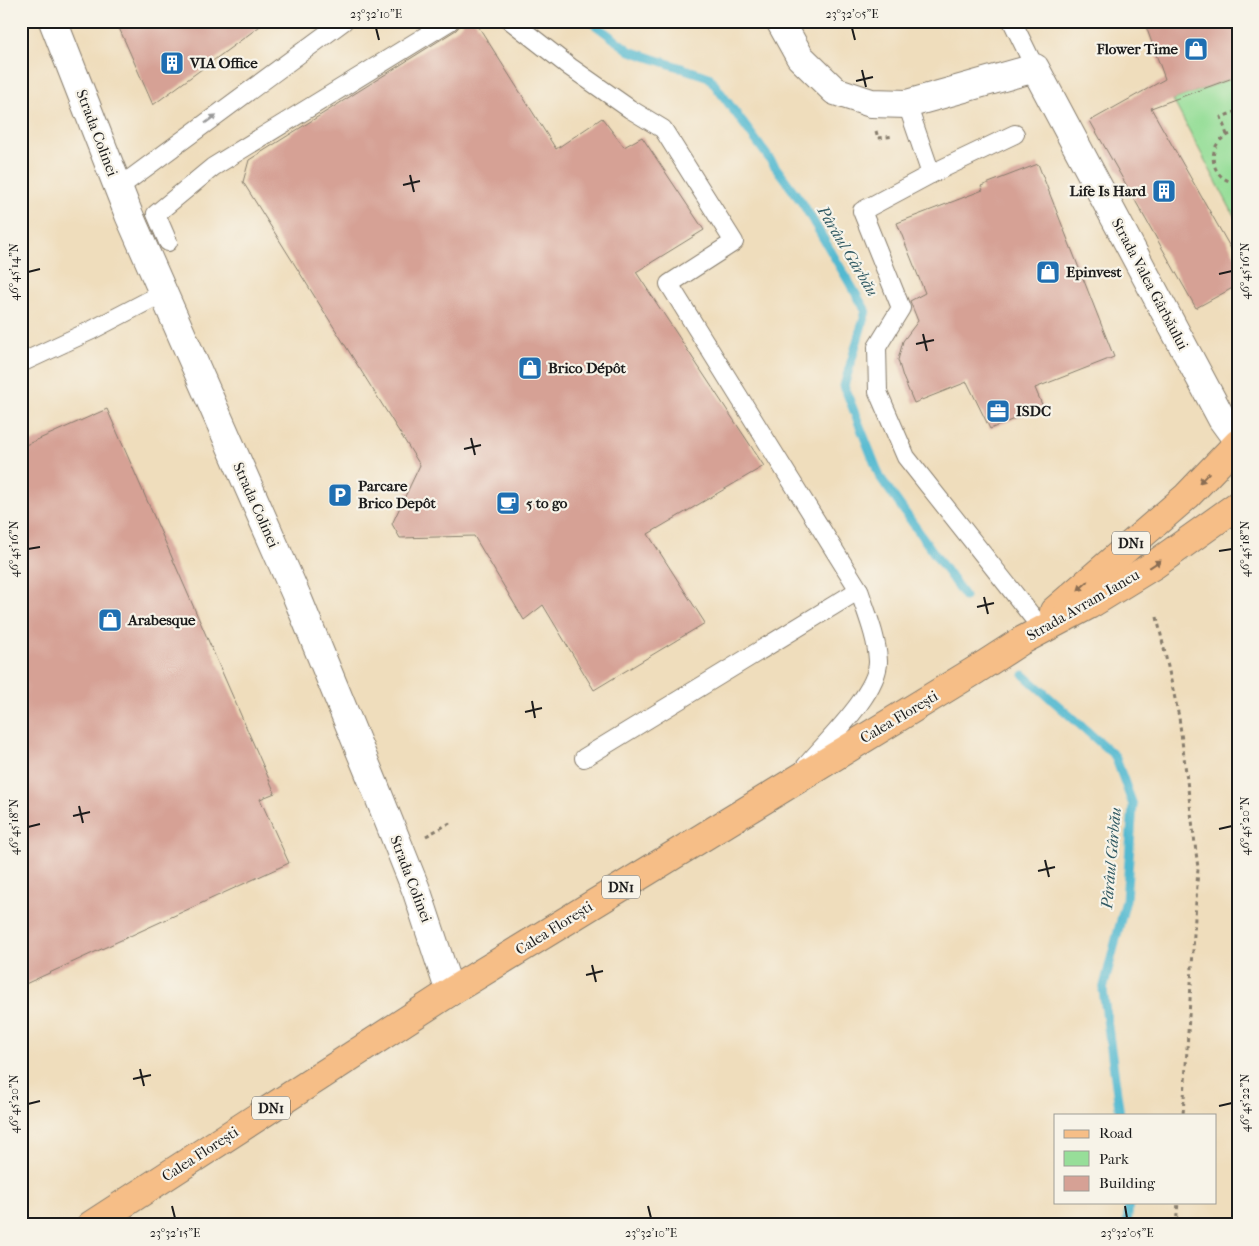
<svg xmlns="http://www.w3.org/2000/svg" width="1259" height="1246" viewBox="0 0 1259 1246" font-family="'IM FELL French Canon',serif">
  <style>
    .green { fill: #97de99; stroke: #5a7d5a }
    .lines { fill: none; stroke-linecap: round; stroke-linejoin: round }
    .stream { stroke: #52b9d0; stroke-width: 9 }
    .building { fill: #d6a195 }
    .lane-casing { stroke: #867c6c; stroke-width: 20 }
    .street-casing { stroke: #867c6c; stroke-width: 30 }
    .primary-casing { stroke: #867c6c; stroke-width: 30 }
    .path { stroke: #867c6c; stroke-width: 3; stroke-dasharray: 4 4; stroke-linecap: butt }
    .lane { stroke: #fff; stroke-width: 18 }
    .street { stroke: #fff; stroke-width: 28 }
    .primary { stroke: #f6be87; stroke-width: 28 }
    .oneway { fill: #999 }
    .oneway2 { fill: #896d52 }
    .ticks { fill: none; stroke: #1c1c1c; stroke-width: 2 }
    .labels { text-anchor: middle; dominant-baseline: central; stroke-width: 4.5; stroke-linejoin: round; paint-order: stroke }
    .shield { fill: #f7f3e8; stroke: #5e5c59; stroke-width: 1 }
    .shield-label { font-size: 14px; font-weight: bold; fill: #1c1c1c }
    .poi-label { font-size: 15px; font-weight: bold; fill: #1c1c1c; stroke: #f7f3e8; text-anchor: start }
    .street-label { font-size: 15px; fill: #1c1c1c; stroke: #f7f3e8 }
    .water-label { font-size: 16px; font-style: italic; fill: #325b64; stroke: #f7f3e8 }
    .neatline { fill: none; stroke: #1c1c1c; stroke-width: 2 }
    .ticks-label { font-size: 12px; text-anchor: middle; fill: #1c1c1c }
  </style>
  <rect width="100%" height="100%" fill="#f7f3e8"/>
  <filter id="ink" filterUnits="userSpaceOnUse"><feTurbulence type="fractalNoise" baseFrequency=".02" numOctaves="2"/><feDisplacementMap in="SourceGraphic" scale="10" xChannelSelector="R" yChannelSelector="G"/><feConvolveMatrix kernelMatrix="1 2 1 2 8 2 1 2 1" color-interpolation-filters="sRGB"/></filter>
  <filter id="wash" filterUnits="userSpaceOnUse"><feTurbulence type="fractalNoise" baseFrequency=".0096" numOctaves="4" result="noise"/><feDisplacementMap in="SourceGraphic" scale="20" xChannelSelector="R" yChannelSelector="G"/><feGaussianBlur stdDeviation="1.12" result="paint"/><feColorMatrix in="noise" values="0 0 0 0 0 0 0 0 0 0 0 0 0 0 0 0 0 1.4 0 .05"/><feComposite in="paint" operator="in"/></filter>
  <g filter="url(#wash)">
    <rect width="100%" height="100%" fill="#efddbc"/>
    <!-- green -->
    <path class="green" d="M1238,76v147l-65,-123z"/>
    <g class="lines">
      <!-- stream -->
      <g class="stream">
        <path d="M590,21l40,30 79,26 94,127 63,107 -22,75 36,91 85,120"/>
        <path d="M1024,675l91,81 18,49 -7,95 -23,90 17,125"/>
        <path d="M1127,1225l2,-23"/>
      </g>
    </g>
    <g id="blocks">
      <!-- building -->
      <g class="building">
        <path d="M116,21h151l-114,84z"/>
        <path d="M464,21h11l81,128 46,-31 22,29 18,-10 62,93 -68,42 128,194 -116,68 57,89 -111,67 -51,-85 -19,15 -50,-84 -74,2 -8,-14 28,-59 -177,-283 6,-22 207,-130z"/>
        <path d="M1144,21h94v55l-87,32 87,153v24l-42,23 -106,-187 75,-42z"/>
        <path d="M1038,164l76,193 -79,31 8,19 -53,22 -23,-47 -53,21 -11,-26 -5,-17 5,-19 15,-20 -8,-20 15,-8 -28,-70 86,-33 -2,-4z"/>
        <path d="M107,409l168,384 -15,6 29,64 -268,123v-539z"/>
      </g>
    </g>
  </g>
  <g filter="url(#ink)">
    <use href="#blocks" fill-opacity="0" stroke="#867c6c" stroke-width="1"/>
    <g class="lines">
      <!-- lane casing -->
      <g class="lane-casing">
        <g id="lane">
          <path d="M511,21l59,46 60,42 33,20 71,113 -65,42 190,306"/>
          <path d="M1012,21l23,47"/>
          <path d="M907,104l24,70 -69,37 39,97 -24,39 1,45 28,65 133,168"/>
          <path d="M931,174l84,-40"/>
          <path d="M118,188l226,-167"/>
          <path d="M168,242l-12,-28 57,-47 237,-146"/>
          <path d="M21,363l71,-33 71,-37"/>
          <path d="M584,758l275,-168c7,22 18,47 19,71 1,31 -53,82 -73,106"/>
        </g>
      </g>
      <!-- street casing -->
      <g class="street-casing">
        <g id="street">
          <path d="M53,21l76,194 168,382 76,185 44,110 33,100"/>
          <path d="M780,21l20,36 35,34 36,12 36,1 128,-36 187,351 16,22"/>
        </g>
      </g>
      <!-- primary casing -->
      <g class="primary-casing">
        <g id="primary">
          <path d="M1054,611l133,-115 51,-53"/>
          <path d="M91,1225l359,-233 526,-322 45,-29 68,-36 65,-40 84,-60"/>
        </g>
      </g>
      <!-- path -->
      <g class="path">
        <path d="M876,131l2,7 16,-2"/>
        <path d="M1238,133c-32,1 -34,47 0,50"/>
        <path d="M1227,135l-6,-18 17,-6"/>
        <path d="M1157,617l22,100 19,151 -15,247"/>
        <path d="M426,836l24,-13"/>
        <path d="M1176,1225l2,-23"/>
      </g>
      <!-- lane -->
      <use href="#lane" class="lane"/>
      <!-- street -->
      <use href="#street" class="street"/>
      <!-- primary -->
      <use href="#primary" class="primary"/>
    </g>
    <!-- one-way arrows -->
    <defs><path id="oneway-solid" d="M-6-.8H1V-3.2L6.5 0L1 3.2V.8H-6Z" transform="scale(1.25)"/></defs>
    <use class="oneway" href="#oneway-solid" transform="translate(211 119) rotate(-36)"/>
    <g class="oneway2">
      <use href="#oneway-solid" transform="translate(1204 478) rotate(134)"/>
      <use href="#oneway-solid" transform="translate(1155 564) rotate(-34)"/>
      <use href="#oneway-solid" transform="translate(1083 586) rotate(138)"/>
    </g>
  </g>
  <!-- ticks -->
  <path class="ticks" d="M376,28l3,12M852,28l3,12M862,70l4,17M856,81l17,-4M410,175l4,17M403,185l17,-4M28,272l12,-3M1219,274l13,-3M923,334l4,17M916,344l18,-4M471,438l4,17M464,449l17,-4M28,549l12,-2M1219,551l13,-2M984,597l4,17M977,607l17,-4M532,701l3,17M525,712l17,-4M79,806l4,17M73,816l17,-4M28,827l12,-3M1219,829l13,-3M1045,860l4,17M1038,871l17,-4M592,965l4,17M586,975l17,-4M140,1069l4,17M133,1079l18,-4M28,1104l12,-3M1219,1106l13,-3M172,1206l3,12M648,1206l3,12M1125,1206l2,12"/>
  <!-- icons -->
  <defs>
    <g id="shop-square" transform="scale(1.25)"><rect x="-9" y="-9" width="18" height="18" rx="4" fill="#1f6fb2" stroke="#f7f3e8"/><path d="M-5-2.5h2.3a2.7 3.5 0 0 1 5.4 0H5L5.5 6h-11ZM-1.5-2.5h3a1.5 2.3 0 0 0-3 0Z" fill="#fff"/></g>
    <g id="building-square" transform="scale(1.25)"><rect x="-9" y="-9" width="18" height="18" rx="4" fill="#1f6fb2" stroke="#f7f3e8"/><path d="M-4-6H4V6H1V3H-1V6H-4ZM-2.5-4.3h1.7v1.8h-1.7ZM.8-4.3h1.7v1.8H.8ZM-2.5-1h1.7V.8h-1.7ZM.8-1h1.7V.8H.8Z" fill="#fff"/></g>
    <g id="office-square" transform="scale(1.25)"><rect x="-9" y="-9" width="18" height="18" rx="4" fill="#1f6fb2" stroke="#f7f3e8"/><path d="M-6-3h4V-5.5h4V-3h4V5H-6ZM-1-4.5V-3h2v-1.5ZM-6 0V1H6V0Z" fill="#fff"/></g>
    <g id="parking-square" transform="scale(1.25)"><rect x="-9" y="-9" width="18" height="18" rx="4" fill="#1f6fb2" stroke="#f7f3e8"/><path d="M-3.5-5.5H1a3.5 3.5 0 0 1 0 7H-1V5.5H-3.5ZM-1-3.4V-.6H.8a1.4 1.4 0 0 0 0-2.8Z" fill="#fff"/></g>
    <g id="cafe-square" transform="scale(1.25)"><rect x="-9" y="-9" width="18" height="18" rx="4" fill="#1f6fb2" stroke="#f7f3e8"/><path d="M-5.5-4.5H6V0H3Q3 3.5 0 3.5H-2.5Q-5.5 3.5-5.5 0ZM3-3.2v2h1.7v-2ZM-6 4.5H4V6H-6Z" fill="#fff"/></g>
  </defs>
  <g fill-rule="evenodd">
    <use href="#shop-square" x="1196" y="49"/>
    <use href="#building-square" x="172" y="63"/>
    <use href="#building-square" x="1164" y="191"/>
    <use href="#shop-square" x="1048" y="272"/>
    <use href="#shop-square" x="530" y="368"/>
    <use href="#office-square" x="998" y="411"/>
    <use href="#parking-square" x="340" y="495"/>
    <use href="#cafe-square" x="508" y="503"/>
    <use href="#shop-square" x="110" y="620"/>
  </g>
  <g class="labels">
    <!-- shield labels -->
    <g class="shield">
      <rect x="1112" y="531.5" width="38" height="23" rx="4"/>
      <rect x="602" y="875.5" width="38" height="23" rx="4"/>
      <rect x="252" y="1096.5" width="38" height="23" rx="4"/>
    </g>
    <g class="shield-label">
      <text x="1131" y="543">DN1</text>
      <text x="621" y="887">DN1</text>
      <text x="271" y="1108">DN1</text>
    </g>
    <!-- poi labels -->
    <g class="poi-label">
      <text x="1178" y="49" text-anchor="end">Flower Time</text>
      <text x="190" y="63">VIA Office</text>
      <text x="1146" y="191" text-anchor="end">Life Is Hard</text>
      <text x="1066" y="272">Epinvest</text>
      <text x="548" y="368">Brico Dépôt</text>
      <text x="1016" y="411">ISDC</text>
      <text x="358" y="486">Parcare<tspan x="358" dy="17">Brico Depôt</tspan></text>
      <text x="526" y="503">5 to go</text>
      <text x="128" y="620">Arabesque</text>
    </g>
    <!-- street labels -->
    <g class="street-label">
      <text transform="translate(97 133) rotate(69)">Strada Colinei</text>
      <text transform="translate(1150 284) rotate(62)">Strada Valea Gârbăului</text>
      <text transform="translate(256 505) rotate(66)">Strada Colinei</text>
      <text transform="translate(1083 605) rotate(-30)">Strada Avram Iancu</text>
      <text transform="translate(899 717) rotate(-31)">Calea Florești</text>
      <text transform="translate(411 879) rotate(69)">Strada Colinei</text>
      <text transform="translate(554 928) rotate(-32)">Calea Florești</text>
      <text transform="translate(200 1154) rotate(-33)">Calea Florești</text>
    </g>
    <!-- water labels -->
    <g class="water-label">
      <text transform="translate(848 251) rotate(59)">Pârâul Gârbău</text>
      <text transform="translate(1111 858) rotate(-85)">Pârâul Gârbău</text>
    </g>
  </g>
  <!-- margin -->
  <rect width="1259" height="1246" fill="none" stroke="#f7f3e8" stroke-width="55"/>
  <!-- legend -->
  <rect x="1054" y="1114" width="162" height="90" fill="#f7f3e8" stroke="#9f9d96"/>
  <rect x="1064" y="1130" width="25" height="8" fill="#f6be87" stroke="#9f9d96"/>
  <text x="1099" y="1138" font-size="15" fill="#1c1c1c">Road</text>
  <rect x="1064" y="1151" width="25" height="15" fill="#97de99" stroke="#9f9d96"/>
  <text x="1099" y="1164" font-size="15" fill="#1c1c1c">Park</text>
  <rect x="1064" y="1176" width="25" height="15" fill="#d6a195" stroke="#9f9d96"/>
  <text x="1099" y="1188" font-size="15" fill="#1c1c1c">Building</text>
  <rect x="28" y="28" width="1204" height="1190" class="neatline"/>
  <g class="ticks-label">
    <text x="376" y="18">23°32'10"E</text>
    <text x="852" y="18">23°32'05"E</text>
    <text transform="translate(1245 271) rotate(-90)" y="4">46°45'16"N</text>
    <text transform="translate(14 272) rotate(-90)" y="4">46°45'14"N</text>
    <text transform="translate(1245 549) rotate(-90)" y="4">46°45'18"N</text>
    <text transform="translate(14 549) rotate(-90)" y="4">46°45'16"N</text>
    <text transform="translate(1245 826) rotate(-90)" y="4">46°45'20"N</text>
    <text transform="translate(14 827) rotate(-90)" y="4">46°45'18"N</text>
    <text transform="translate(1245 1103) rotate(-90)" y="4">46°45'22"N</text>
    <text transform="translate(14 1104) rotate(-90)" y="4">46°45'20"N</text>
    <text x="175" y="1237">23°32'15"E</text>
    <text x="651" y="1237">23°32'10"E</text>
    <text x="1127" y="1237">23°32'05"E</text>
  </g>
</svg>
